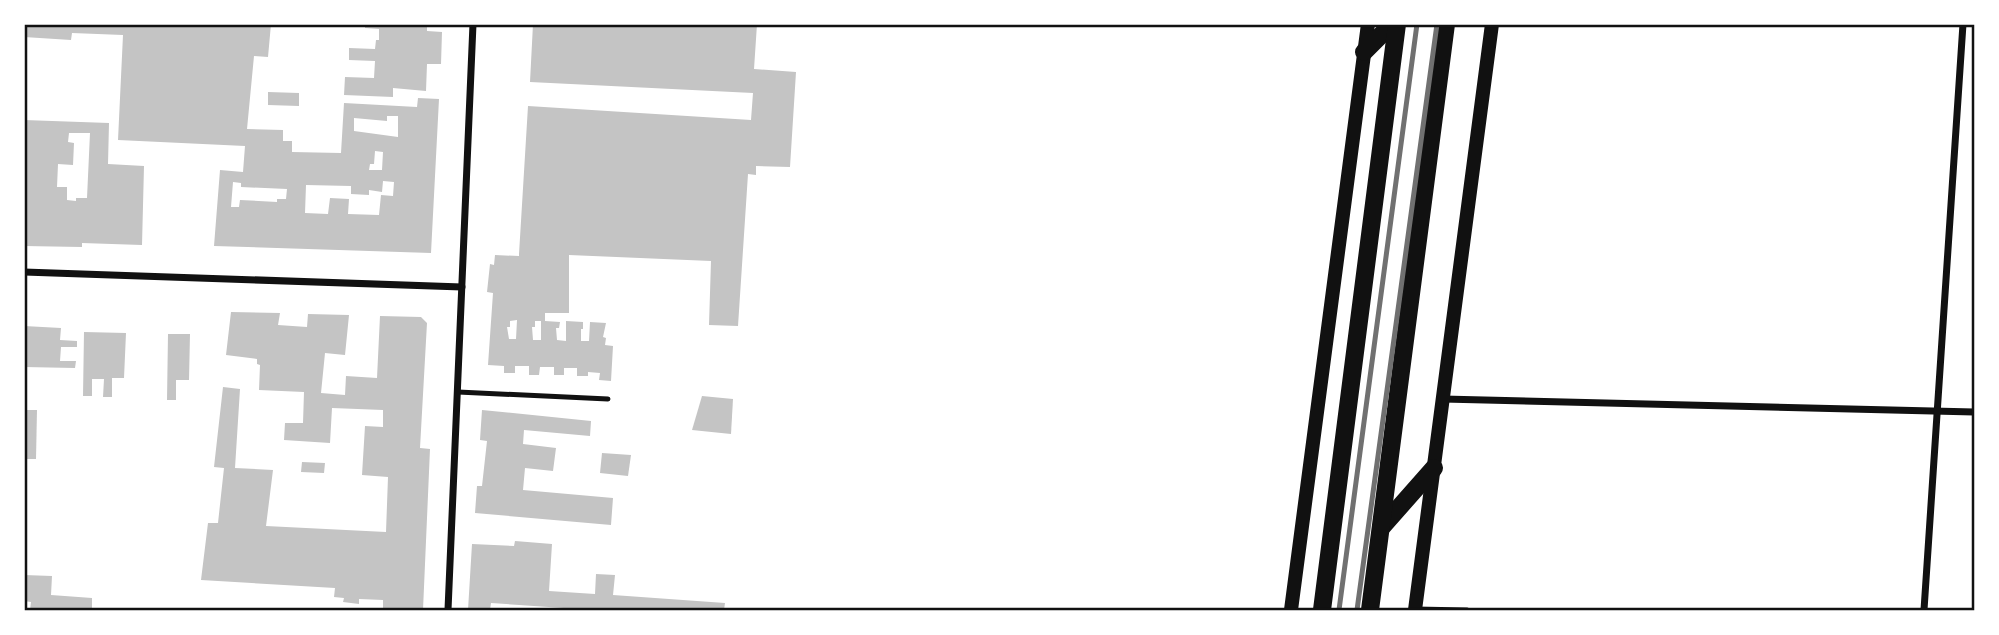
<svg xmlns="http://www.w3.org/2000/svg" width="1999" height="635" viewBox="0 0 1999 635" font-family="'Fira Sans',sans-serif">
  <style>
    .building { fill: #c4c4c4; fill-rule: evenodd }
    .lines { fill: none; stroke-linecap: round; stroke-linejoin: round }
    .service { stroke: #111; stroke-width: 5 }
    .minor { stroke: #111; stroke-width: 7 }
    .secondary { stroke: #111; stroke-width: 14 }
    .primary { stroke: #111; stroke-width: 18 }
    .rail { stroke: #707070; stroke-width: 5 }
    .neatline { fill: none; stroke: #111; stroke-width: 2.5 }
  </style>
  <rect width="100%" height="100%" fill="#fff"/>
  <!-- building -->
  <g class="building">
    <path d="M24,24h247l-3,33 -14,-1 -7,73 36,1v11h9v11l49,1 3,-50 73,4 1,-9 21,1 -8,154 -217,-7 6,-76 23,2 2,-26 -127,-6 5,-105 -51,-2 -1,7 -47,-3zM387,116h11v21l-44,-6v-13l33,3zM375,151l8,1 -1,18h-13l1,-6h4zM383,181l11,1 -1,14 -12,-1 -2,20 -31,-1 1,-15 -19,-1 -2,16 -23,-1 1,-28 45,1v8l18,1v-5l13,2zM233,182l8,1v4l46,2 -1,10h-9v3l-37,-2 -1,7h-8z"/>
    <path d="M365,24h62v7l15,1 -1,32h-14l-1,27 -33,-3v9l-49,-2 1,-18 29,1 1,-17 -26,-1v-12l26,1 1,-9h3v-11l-14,-1z"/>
    <path d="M533,24h224l-3,45 42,3 -6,95 -34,-1v9l-8,-1 -10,152 -29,-1 2,-64 -142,-6v58h-24v8l15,1 -1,6h-3l1,12 9,1v-20l17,1v7h-2v12h8l1,-19 16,1 -3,14 3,1 -1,7 8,1 -2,35 -12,-1 1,-7 -12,-1v4h-11v-8h-13v7h-10v-8h-14l-1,8h-10v-9h-14v7h-11v-7l-16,-1 5,-72 -6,-1 3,-28 4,1 1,-10 24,1v-2l9,-148 223,14 2,-27 -223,-11zM517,320l-1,19h-7l-2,-12h3v-6zM535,321h6v19h-8l-1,-13h3z"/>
    <path d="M268,92l31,1v13l-31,-1z"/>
    <path d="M24,120l85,3 -1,41 36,2 -2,79 -60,-2v4l-58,-1zM69,133h21l-3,65h-11v3l-9,-1v-13h-10l1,-23 15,1 1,-22 -6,-1z"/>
    <path d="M231,312l49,1 -2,12 29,2 1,-13 41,1 -4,40 -20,-2 -4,40 24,2 1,-19 31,2 3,-62 41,1 6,6 -7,125 10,1 -7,161h-40v-10l-24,-1v5l-16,-2 1,-4 -10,-1 1,-9 -134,-8 7,-57h10l6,-55 -10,-1 9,-80 17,2 -5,79 38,2 -7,56 120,6 2,-55 -26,-2 3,-49 18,1v-17l-51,-2 -2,35 -46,-3 1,-17h18l1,-31 -45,-2 1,-25 -3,-1v-5l-31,-4z"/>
    <path d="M24,326l37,2 -1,12 17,1v6h-16l-1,14h16l-1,7 -51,-1z"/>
    <path d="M84,332l42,1 -2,45h-12v19h-9l1,-18h-12v17h-9z"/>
    <path d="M168,334h22l-1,46h-13v20h-9z"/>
    <path d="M702,396l31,3 -2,35 -39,-4z"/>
    <path d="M24,410h13l-1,49h-12z"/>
    <path d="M482,410l109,11 -1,15 -66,-6 -1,14 33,4 -3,23 -28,-3 -2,22 90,8 -2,27 -136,-12 2,-27h5l5,-45 -7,-1z"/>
    <path d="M602,453l29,2 -3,21 -28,-3z"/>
    <path d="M302,462l23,1 -1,10 -23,-1z"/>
    <path d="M515,541l37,3 -3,47 46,3 1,-20 19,1 -2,20 112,8 -1,7h-131l-102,-7 -1,7h-22l4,-66 42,2z"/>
    <path d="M24,575l28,1 -1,19 41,3v12h-62l1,-8 -7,-1z"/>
  </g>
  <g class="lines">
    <!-- service -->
    <g class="service">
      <path d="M458,392l150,7"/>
      <path d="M1415,609l52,1"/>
    </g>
    <!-- minor -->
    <g class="minor">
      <path d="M24,272l438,15"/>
      <path d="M1443,399l531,13"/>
      <path d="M448,610l25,-586"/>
      <path d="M1924,610l39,-586"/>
    </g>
    <!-- secondary -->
    <g class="secondary">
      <path d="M1291,610l77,-586"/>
      <path d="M1415,610l77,-586"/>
    </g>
    <!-- primary -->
    <g class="primary">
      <path d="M1364,52l28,-28"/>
      <path d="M1381,528l53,-60"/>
      <path d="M1322,610l75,-586"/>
      <path d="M1370,610l76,-586"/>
    </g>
    <!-- rail -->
    <g class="rail">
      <path d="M1339,610l78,-586"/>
      <path d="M1357,610l80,-586"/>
    </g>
  </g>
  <!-- border -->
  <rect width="1999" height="635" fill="none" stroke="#ffffff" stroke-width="52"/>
  <rect x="26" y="26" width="1947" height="583" class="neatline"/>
</svg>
